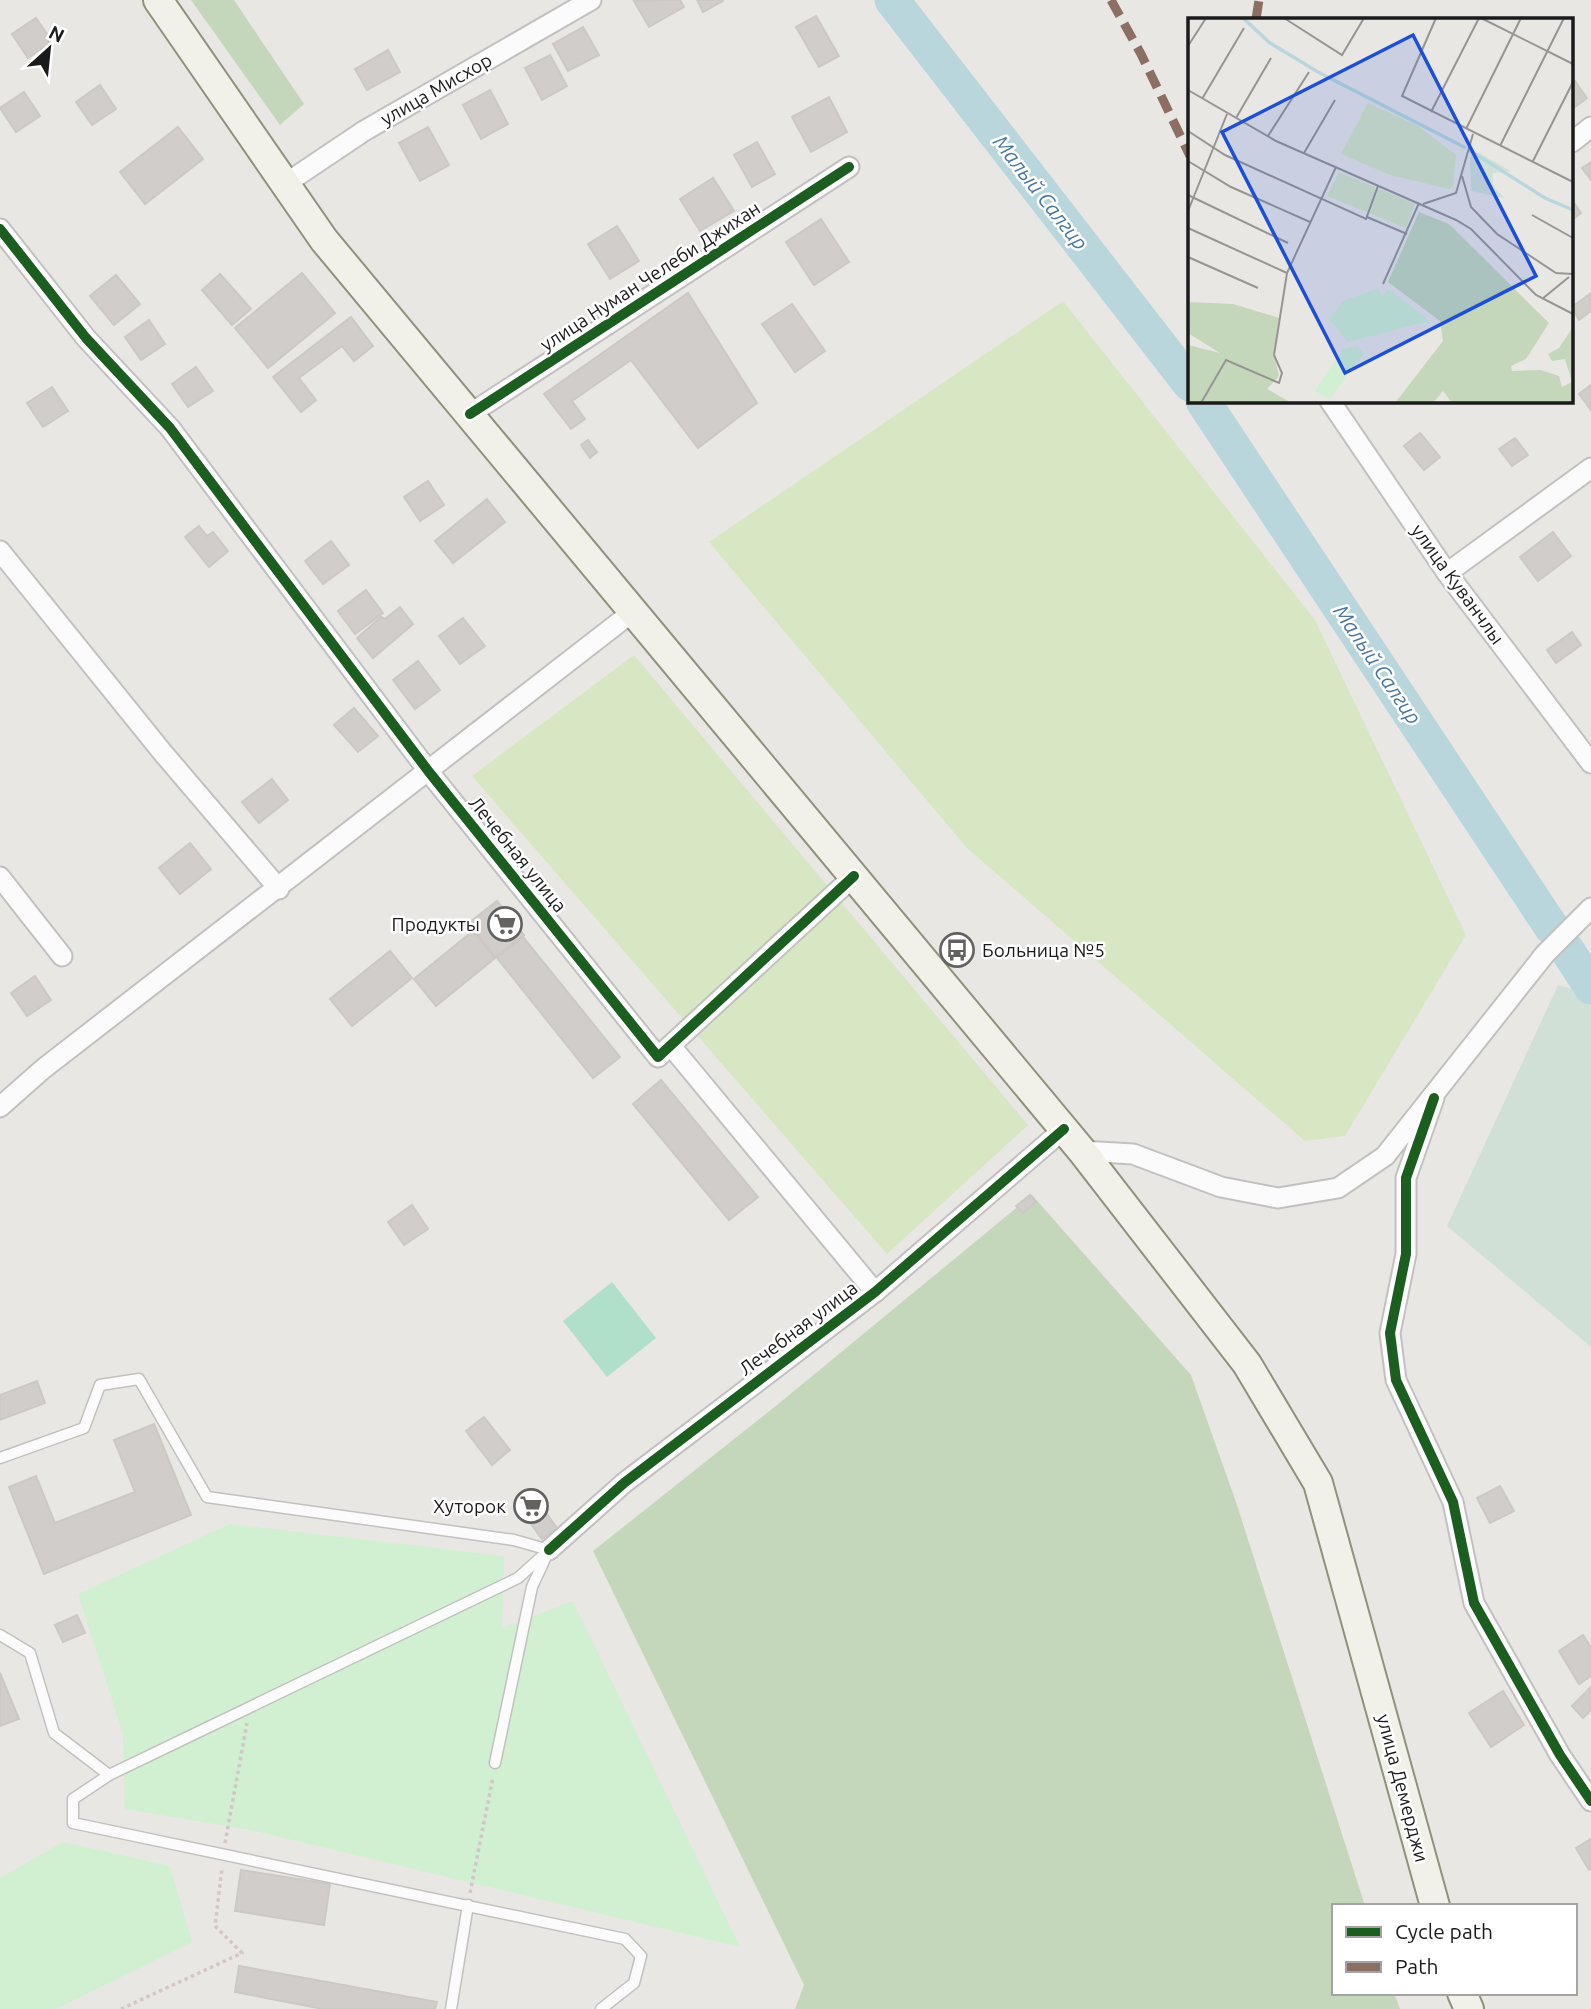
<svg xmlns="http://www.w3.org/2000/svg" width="1591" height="2009" viewBox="0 0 1591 2009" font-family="Ubuntu,sans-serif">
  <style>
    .grass { fill: #d7e6c3 }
    .forest { fill: #c5d7ba }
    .wetland { fill: #d1e0d7 }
    .park { fill: #d1efd1 }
    .pitch { fill: #b0dfca }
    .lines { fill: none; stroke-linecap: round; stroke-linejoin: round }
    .river { stroke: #b8d6dc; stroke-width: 35 }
    .building { fill: #d0cdcb; stroke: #ccc9c5; stroke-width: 2 }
    .service-casing { stroke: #c2c1c0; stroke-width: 13 }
    .minor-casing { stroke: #c2c1c0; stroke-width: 23 }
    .secondary-casing { stroke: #90917d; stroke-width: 32 }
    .path { stroke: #d4c6c5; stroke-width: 3.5; stroke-dasharray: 3.5 3.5; stroke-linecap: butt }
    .service { stroke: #fcfbfb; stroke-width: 10 }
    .minor { stroke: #fcfbfb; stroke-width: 19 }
    .secondary { stroke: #f2f1e9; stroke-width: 28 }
    .quiet { stroke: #8d6e63; stroke-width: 9; stroke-dasharray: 18 9; stroke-linecap: butt }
    .cycleway-casing { stroke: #fff; stroke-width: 15 }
    .cycleway { stroke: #1b5e20; stroke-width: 10 }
    .labels { text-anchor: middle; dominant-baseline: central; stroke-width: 5; stroke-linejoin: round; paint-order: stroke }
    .street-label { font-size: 19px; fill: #1b1b1b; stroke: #fff }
    .poi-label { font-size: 19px; fill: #1b1b1b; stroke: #fff; text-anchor: end }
    .water-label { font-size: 21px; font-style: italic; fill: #4a769e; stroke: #fff }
    .inset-river { fill: none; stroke: #b8d6dc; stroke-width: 3.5 }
    .inset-road { fill: none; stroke: #979594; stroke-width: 2 }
    .view { fill: #1d4ed8; fill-opacity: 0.15; stroke: #1d4ed8; stroke-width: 3.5 }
    .inset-edge { fill: none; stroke: #1b1b1b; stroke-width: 3.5 }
  </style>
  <rect width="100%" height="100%" fill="#e9e7e4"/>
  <!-- grass -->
  <g class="grass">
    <path d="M1063,301l252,319 151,315 -121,201 -40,5 -338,-293 -258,-306z"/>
    <path d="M634,655l394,470 -141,129 -415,-478z"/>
  </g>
  <!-- forest -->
  <g class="forest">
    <path d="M191,0h43l70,104 -24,21z"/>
    <path d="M1032,1195l159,180 45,127 129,404h-31v87h60l6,16h-605l9,-24 -211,-434 184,-146z"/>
  </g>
  <!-- wetland -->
  <path class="wetland" d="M1558,985l33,9v353l-144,-121z"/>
  <!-- park -->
  <g class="park">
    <path d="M230,1524l274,32 -2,72 71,-27 167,346 -489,-117 -126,-21 -2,-75 -45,-140z"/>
    <path d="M63,1842l107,24 22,76 -136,67h-56v-131z"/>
  </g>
  <!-- pitch -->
  <path class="pitch" d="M612,1282l44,56 -49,39 -44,-56z"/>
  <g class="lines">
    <!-- river -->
    <g class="river">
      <path d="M892,0l298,384"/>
      <path d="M1203,401l349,527"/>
      <path d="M1567,950l24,37"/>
    </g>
  </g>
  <!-- building -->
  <g class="building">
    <path d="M680,0l4,7 -35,20 -15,-26z"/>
    <path d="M697,0h26v1l-20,11z"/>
    <path d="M816,16l23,40 -20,11 -23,-40z"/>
    <path d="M36,18l16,23 -24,17 -16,-24z"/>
    <path d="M583,27l16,28 -31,16 -15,-27z"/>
    <path d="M388,50l12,22 -33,18 -12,-21z"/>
    <path d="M550,55l17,31 -25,14 -17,-32z"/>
    <path d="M1572,77l15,21 -15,11z"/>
    <path d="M100,85l16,24 -24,16 -16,-23z"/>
    <path d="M490,90l18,34 -27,15 -18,-34z"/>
    <path d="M24,92l16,24 -24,16 -16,-24z"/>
    <path d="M829,97l18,35 -36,20 -19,-35z"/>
    <path d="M178,127l25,32 -58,45 -25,-32z"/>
    <path d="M428,127l21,38 -29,16 -21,-38z"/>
    <path d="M757,142l18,32 -23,13 -18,-32z"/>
    <path d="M1591,162v18l-9,-12z"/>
    <path d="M713,178l21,33 -34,20 -20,-32z"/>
    <path d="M1572,200l9,13 -9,7z"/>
    <path d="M821,219l28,43 -35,23 -28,-43z"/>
    <path d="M617,226l22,35 -29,18 -22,-35z"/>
    <path d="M302,273l33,40 -67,55 -33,-40z"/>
    <path d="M220,274l31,35 -19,16 -30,-35z"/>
    <path d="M116,275l24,29 -26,21 -24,-29z"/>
    <path d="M688,293l69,110 -59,45 -67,-88 -59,41 13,18 -14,10 -27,-35z"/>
    <path d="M1591,293v18l-12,9 -7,-13z"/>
    <path d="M792,304l33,47 -30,21 -33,-48z"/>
    <path d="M351,317l22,29 -19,15 -12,-15 -43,32 17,22 -15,12 -28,-35z"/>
    <path d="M149,320l16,24 -24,16 -16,-23z"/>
    <path d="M196,367l17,24 -25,16 -16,-23z"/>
    <path d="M1591,385v25l-12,-16z"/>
    <path d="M52,387l16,24 -25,16 -16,-24z"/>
    <path d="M1420,433l20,24 -16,13 -20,-24z"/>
    <path d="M1515,438l13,17 -16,11 -13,-17z"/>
    <path d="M588,440l9,12 -7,6 -9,-13z"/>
    <path d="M428,481l16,24 -24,16 -16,-24z"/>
    <path d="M487,499l18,23 -52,41 -18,-22z"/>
    <path d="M199,526l8,10 6,-4 15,19 -19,16 -24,-30z"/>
    <path d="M1553,532l18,24 -33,25 -18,-24z"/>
    <path d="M331,541l18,24 -26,19 -18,-23z"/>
    <path d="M366,590l17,23 -28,21 -17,-23z"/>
    <path d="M400,607l13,17 -40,34 -16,-20 24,-21 4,2z"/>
    <path d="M463,618l22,28 -25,18 -21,-28z"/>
    <path d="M1572,632l9,13 -25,18 -9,-13z"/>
    <path d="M418,661l22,29 -25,19 -22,-29z"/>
    <path d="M354,708l24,28 -20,16 -24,-27z"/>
    <path d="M272,779l16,21 -29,23 -17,-21z"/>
    <path d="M190,843l21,26 -31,25 -21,-26z"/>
    <path d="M497,901l27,34 -29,22 -26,-34z"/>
    <path d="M473,931l22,27 -59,48 -22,-27z"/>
    <path d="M523,937l97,120 -27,21 -96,-120z"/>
    <path d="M390,951l22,27 -60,48 -22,-27z"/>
    <path d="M35,976l16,24 -24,16 -16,-23z"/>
    <path d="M661,1080l97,117 -29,23 -96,-116z"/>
    <path d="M1030,1195l6,7 -13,11 -7,-7z"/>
    <path d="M412,1205l16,24 -24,16 -16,-23z"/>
    <path d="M37,1381l8,22 -45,17v-25z"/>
    <path d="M484,1417l26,33 -18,15 -26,-34z"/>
    <path d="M154,1424l37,91 -147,59 -35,-87 27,-11 19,47 80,-31 -21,-52z"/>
    <path d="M1500,1486l14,25 -24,12 -13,-25z"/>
    <path d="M533,1495l24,33 -15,11 -24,-33z"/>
    <path d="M77,1615l8,18 -22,9 -8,-17z"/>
    <path d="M1583,1635l8,12v29l-12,8 -20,-33z"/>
    <path d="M0,1673l19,46 -19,7z"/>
    <path d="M1591,1687v23l-8,8 -11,-12z"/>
    <path d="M1503,1691l21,34 -33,22 -22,-34z"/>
    <path d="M1591,1839v30l-2,1 -13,-22z"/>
    <path d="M241,1870l89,14 -6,41 -89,-14z"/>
    <path d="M239,1966l198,36 -2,7h-112l-88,-17z"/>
  </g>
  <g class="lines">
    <!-- service casing -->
    <g class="service-casing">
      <g id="service">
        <path d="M0,1458l84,-30 16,-43 39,-6 68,118 307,43 35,10 -17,37 -37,176"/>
        <path d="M549,1550l-31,28 -409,197 -36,24v24l552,116 16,17 -7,27 -33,26"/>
        <path d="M0,1635l30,18 24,80 55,42"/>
        <path d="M451,2009l17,-104"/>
      </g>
    </g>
    <!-- minor casing -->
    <g class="minor-casing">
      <g id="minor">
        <path d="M1572,142l19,-15"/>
        <path d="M285,184l79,-53 227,-131"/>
        <path d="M0,229l86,109 84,90 259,344 229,285 196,-181"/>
        <path d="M1330,401l117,172 144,190"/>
        <path d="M470,414l379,-247"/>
        <path d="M0,551l163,202 116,136"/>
        <path d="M1447,573l144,-105"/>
        <path d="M0,877l62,79"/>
        <path d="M671,1046l204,246"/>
        <path d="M1434,1098l-28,80v76l-16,79 6,47 57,122 21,101 86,152 31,46"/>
        <path d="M0,1107l43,-38 592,-459"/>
        <path d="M1082,1151l51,3 88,33 57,11 60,-10 47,-32 160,-202 46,-46"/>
        <path d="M549,1550l75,-67 251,-191 189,-163"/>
      </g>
    </g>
    <!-- secondary casing -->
    <g class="secondary-casing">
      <g id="secondary">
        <path d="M158,0l166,240 758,911 165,213 71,119 117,423"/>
        <path d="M1462,1993l7,16"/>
      </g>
    </g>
    <!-- path -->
    <g class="path">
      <path d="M225,1843l22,-120"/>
      <path d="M470,1893l23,-116"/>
      <path d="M121,2009l121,-56 -27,-27 7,-58"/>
    </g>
    <!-- service -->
    <use href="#service" class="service"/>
    <!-- minor -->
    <use href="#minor" class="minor"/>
    <!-- secondary -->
    <use href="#secondary" class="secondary"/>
    <!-- quiet -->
    <g class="quiet">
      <path d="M1111,0l30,54 49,102"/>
      <path d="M1256,19l3,-19"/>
    </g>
    <!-- cycleway casing -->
    <g class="cycleway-casing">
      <g id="cycleway">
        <path d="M0,229l86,109 84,90 259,344 229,285 196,-181"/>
        <path d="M470,414l379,-247"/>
        <path d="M1434,1098l-28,80v76l-16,79 6,47 57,122 21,101 86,152 31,46"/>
        <path d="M549,1550l75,-67 251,-191 189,-163"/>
      </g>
    </g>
    <!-- cycleway -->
    <use href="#cycleway" class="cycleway"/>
  </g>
  <!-- icons -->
  <defs>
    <g id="supermarket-ring" transform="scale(1.75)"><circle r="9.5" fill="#fff" stroke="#636261" stroke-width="1.5"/><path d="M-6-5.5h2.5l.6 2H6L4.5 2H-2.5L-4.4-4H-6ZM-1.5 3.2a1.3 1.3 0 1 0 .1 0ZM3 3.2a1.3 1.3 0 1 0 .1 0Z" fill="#636261"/></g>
    <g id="bus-ring" transform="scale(1.75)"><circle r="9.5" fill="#fff" stroke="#636261" stroke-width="1.5"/><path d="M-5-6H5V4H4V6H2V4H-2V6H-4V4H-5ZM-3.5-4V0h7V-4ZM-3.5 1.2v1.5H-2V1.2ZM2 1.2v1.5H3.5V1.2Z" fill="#636261"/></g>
  </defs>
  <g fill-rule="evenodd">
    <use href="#supermarket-ring" x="505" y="924"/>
    <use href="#bus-ring" x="957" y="950"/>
    <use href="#supermarket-ring" x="531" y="1506"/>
  </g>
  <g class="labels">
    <!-- street labels -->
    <g class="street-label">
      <text transform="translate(436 89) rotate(-30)">улица Мисхор</text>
      <text transform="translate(650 276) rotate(-33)">улица Нуман Челеби Джихан</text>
      <text transform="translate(1458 584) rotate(54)">улица Куванчлы</text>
      <text transform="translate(518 854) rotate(51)">Лечебная улица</text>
      <text transform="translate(798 1328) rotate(-37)">Лечебная улица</text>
      <text transform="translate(1403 1788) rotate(75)">улица Демерджи</text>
    </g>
    <!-- poi labels -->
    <g class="poi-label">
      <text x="480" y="924">Продукты</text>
      <text x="982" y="950" text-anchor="start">Больница №5</text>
      <text x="506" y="1506">Хуторок</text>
    </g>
    <!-- water labels -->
    <g class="water-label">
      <text transform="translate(1041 192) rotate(52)">Малый Салгир</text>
      <text transform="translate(1378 664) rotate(56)">Малый Салгир</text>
    </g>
  </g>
  <!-- overview -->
  <g transform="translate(1188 18)">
    <rect width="385" height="385" fill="#e9e7e4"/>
    <path d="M180,85l50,23 38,29 -3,31 -4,3 -59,-14 -49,-21zM151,154l76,32 -9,24 -79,-32z" fill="#d7e6c3"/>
    <path d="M231,194l30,12 100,99 -23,36 -15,7 1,5 29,-1 18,6 3,11 10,-5 -7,-23 -13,2 -4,-7 11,-6 14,-21v76h-121l-9,-12 -10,12h-38l48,-62 -3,-20 -52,-39zM0,284l45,2 46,14 -5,37 5,21 -12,13 25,14h-104v-58l32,8 -32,-20z" fill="#c5d7ba"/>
    <path d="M291,135l32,18 -18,2v12l11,13 -33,-7 -1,-36z" fill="#d1e0d7"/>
    <path d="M190,270l4,8 7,-7 41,32 -82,21 -19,-23 14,-18zM169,328l7,7 -34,46 -15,-8 28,-42z" fill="#d1efd1"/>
    <path class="inset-river" d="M55,0l27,25 48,29 148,76M281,132l76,48 28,12"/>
    <path class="inset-road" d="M96,0l58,37 22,-37M248,0l-34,78 171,86M293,0l92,46M0,28l18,-28M0,72l88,51 180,79 15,9 65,66 37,19M14,81l42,-71M243,94l48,-94M48,100l35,-60M278,111l55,-111M0,113l37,24 141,64 12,-33M80,118l41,-64M312,128l64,-128M116,135l31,-53M0,143l43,26 79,35M345,143l40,-79M274,158l9,31 26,27 59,39 17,1M0,177l100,48M235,186l33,-11 17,-59M0,193l39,-97M344,197l41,23M179,199l40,17M0,210l99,45M0,239l70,31M195,266l36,-81M354,281l27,-22M13,385l25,-43 53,23 3,-10 -8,-18 13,-82 49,-106"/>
    <path class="view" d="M225,17l123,241 -191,97 -123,-241z"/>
    <rect width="385" height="385" class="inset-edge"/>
  </g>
  <!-- legend -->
  <rect x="1332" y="1904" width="245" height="91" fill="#ffffff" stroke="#a4a4a4" stroke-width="2"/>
  <rect x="1346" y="1927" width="35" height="10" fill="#1b5e20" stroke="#a4a4a4" stroke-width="2"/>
  <text x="1395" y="1939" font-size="21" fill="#1b1b1b">Cycle path</text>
  <rect x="1346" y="1962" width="35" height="10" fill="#8d6e63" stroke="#a4a4a4" stroke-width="2"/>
  <text x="1395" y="1974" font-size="21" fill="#1b1b1b">Path</text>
  <!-- north arrow -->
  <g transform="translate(49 49) rotate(27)" stroke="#ffffff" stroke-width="5" paint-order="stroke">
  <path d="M0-5L12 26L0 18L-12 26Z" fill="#1b1b1b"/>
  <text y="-10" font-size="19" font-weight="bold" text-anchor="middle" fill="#1b1b1b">N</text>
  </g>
</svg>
